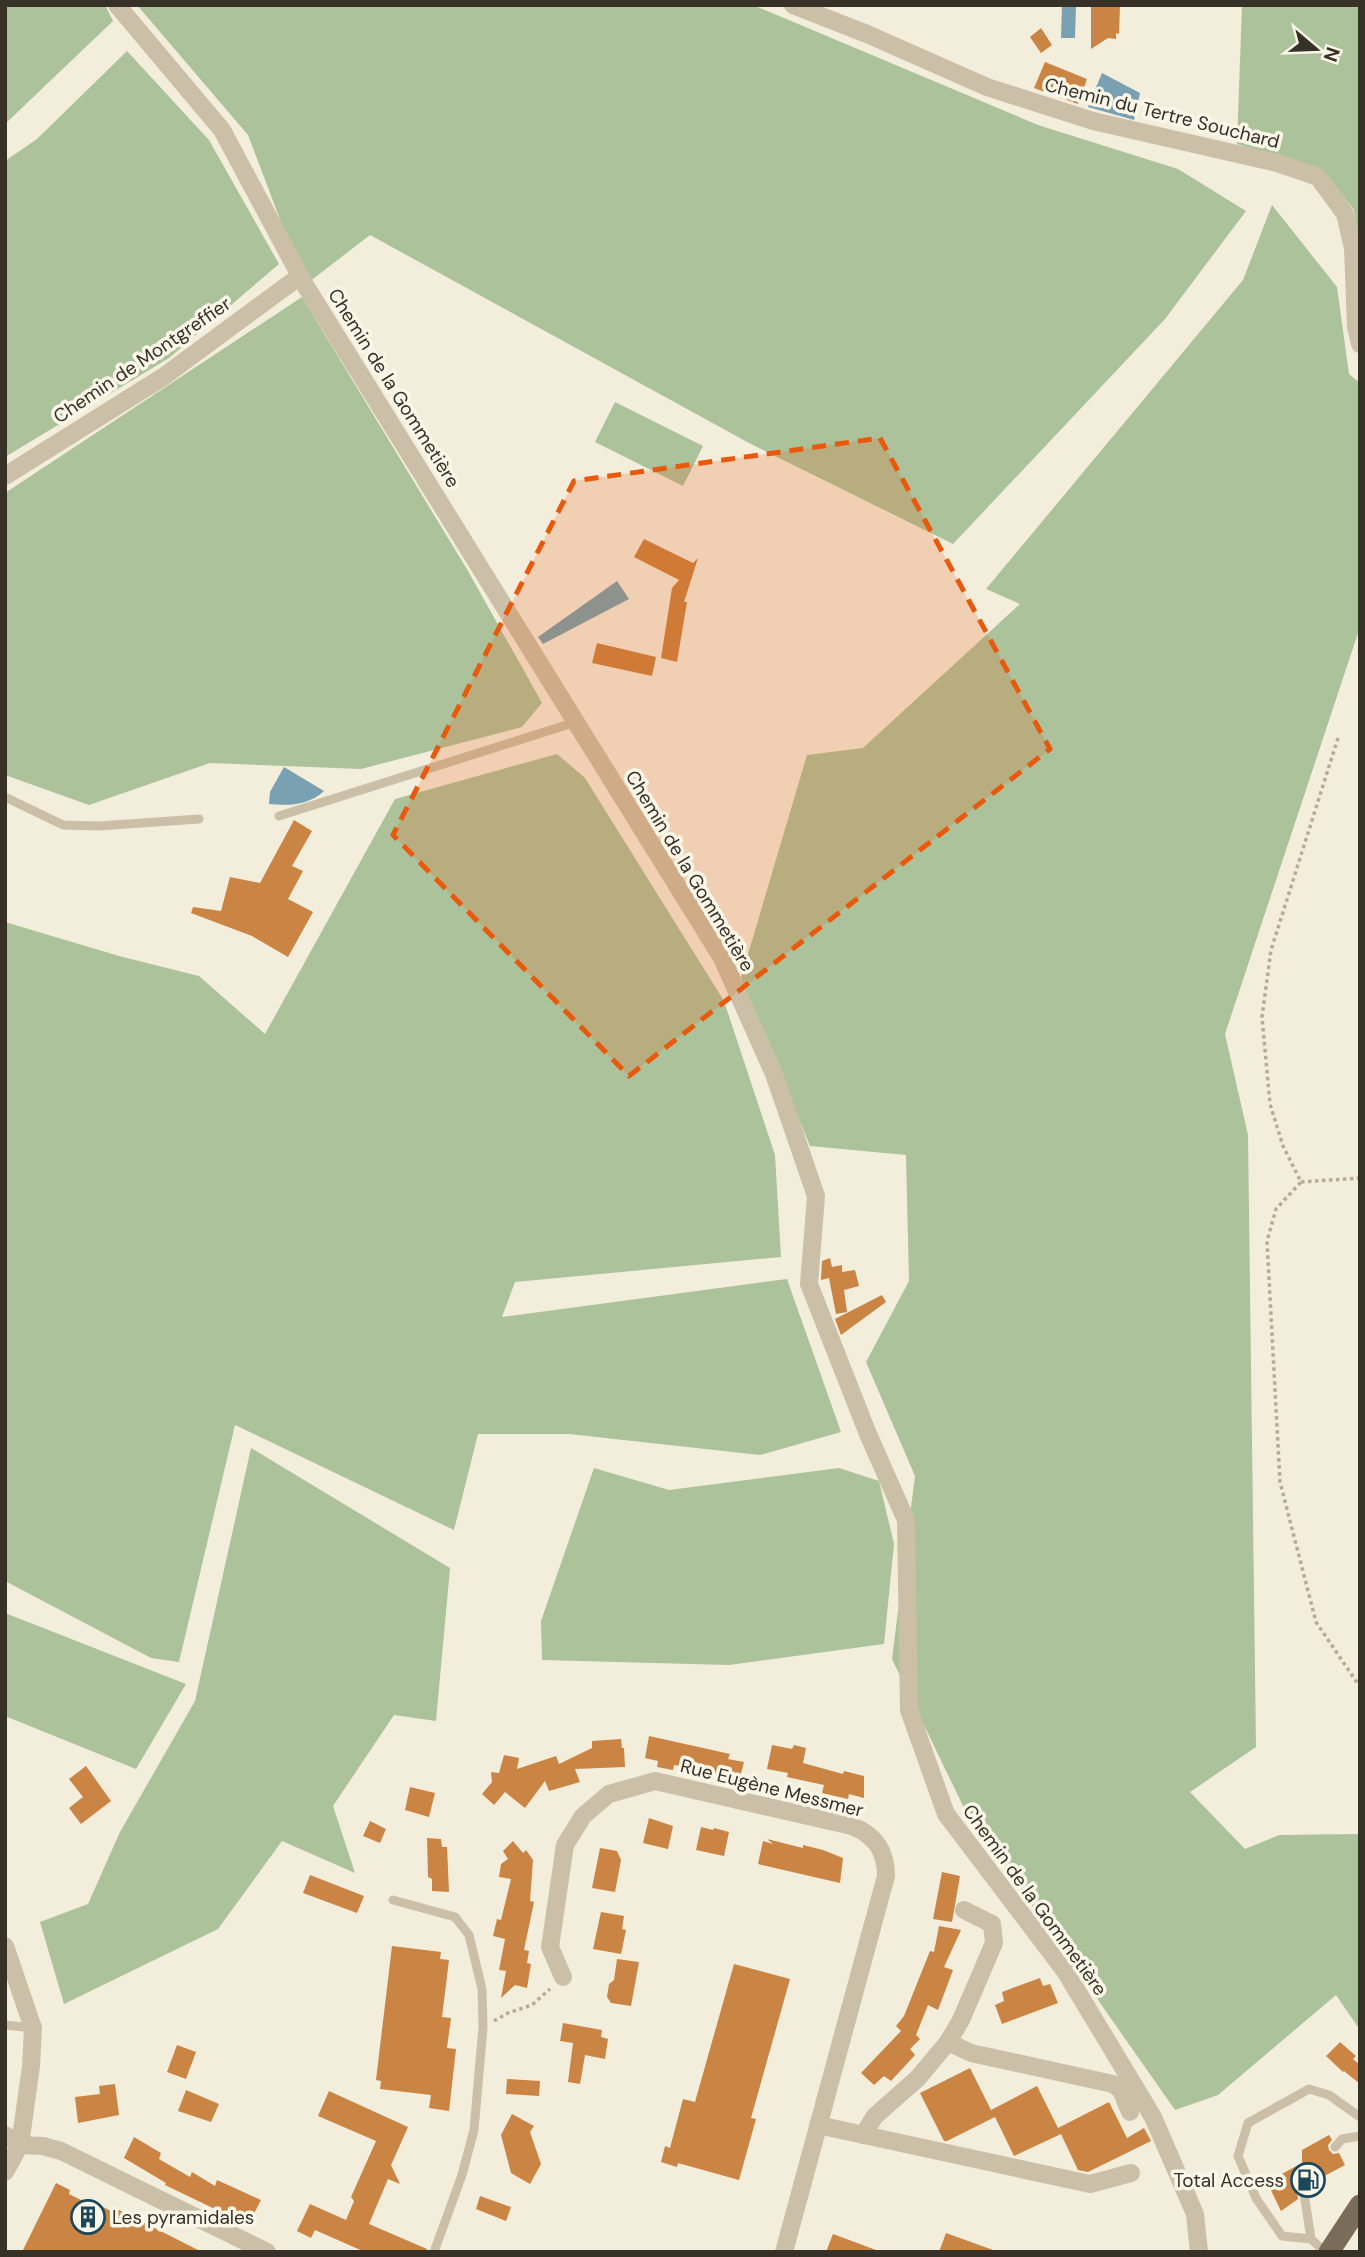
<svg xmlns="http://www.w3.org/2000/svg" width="1365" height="2257" viewBox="0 0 1365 2257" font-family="'DM Sans',sans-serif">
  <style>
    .green { fill: #acc29b }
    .water { fill: #79a1b1 }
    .building { fill: #ca8443 }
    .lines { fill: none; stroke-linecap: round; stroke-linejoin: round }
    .path { stroke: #b7ab91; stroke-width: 3.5; stroke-dasharray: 3.5 3.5; stroke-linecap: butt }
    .lane { stroke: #cbc0a7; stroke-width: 9 }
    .street { stroke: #cbc0a7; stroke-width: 18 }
    .primary { stroke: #7a6c58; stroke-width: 21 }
    .marked { fill: #e8590c; fill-opacity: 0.2; stroke: #e8590c; stroke-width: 5; stroke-dasharray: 14 9; stroke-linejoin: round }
    .labels { text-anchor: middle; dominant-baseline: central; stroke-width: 7; stroke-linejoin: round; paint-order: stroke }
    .street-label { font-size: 19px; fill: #373128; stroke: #faf6e8 }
    .poi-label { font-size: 19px; fill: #373128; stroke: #faf6e8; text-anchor: end }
  </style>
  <rect width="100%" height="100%" fill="#f3eddc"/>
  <!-- green -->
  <g class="green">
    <path d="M5,5h100l8,16 -108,103z"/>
    <path d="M137,5h616l285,120 140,44 68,42 -81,108 -212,225 -204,-101 -379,-208 -65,50 -57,-150z"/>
    <path d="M1242,5h118v246l-6,-41 -32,-40 -85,-26z"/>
    <path d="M127,51l82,89 70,124 -110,94 -164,99v-296l32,-22z"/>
    <path d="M1272,205l65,82 12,87 11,9v244l-135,407 23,101 8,612 -66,45 55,57 34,-14 81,-1v196l-24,-35 -118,100 -43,15 -210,-300 -73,-151 23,-183 -49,-114 43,-81 -3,-126 -96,-9 -69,-168 66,-223 56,-7 157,-144 -34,-15 257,-309z"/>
    <path d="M302,297l166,274 74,132 -20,24 -161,42 -151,-6 -121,42 -84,-30v-282z"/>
    <path d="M615,402l88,44 -20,40 -88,-44z"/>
    <path d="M557,754l28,24 139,223 51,154 6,102 -266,25 -13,35 285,-38 54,153 -81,23 -191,-21h-91l-24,96 -219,-105 -56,237 -28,-4 -146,-77v-659l114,34 80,20 66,58 130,-235z"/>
    <path d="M251,1448l199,120 -14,153 -42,-6 -61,91 22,67 -73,-32 -64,88 -154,75 -24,-82 48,-18 32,-72 75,-131z"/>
    <path d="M594,1468l75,22 170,-22 40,13 15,63 -10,100 -155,21 -187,-5 -1,-39z"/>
    <path d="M5,1613l181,71 -50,85 -131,-53z"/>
  </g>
  <!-- water -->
  <g class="water">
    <path d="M1062,5h14l-1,33h-14z"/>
    <path d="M1102,73l38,20 -6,27 -46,-13z"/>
    <path d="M617,581l12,18 -86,45 -5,-7z"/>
    <path d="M284,767l40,24c-15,14 -35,15 -55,13l1,-12z"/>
  </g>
  <!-- building -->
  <g class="building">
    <path d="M1091,5h29l-1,29 -3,-1v6l-8,-1 -17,11z"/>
    <path d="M1041,28l11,17 -11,8 -11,-16z"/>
    <path d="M1045,62l42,17 -9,25 -44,-16z"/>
    <path d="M644,539l49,24 5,-5 -14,44h3l-10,60 -16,-4 11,-70 7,-8 -45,-23z"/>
    <path d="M597,643l59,14 -4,19 -60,-13z"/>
    <path d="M294,820l18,11 -20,35 11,5 -15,28 25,13 -25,45 -36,-21 -61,-23 2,-6 28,4 9,-34 30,6z"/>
    <path d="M830,1258l2,9 10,-2v7l13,-2 4,16 -15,4 3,22 -11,2 -7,-36 -8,2 1,-19z"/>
    <path d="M882,1295l4,7 -45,33 -6,-16z"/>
    <path d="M649,1736l81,18 -2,5 16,3 -5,19 -25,-8 -6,9 -7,-2 2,-10 -29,-5 -1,5 -16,-3 1,-6 -13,-3z"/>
    <path d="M621,1739l1,9h2l1,19 -50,2 5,13 -31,9 -4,-10 -20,27 -20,-16 -11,13 -12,-11 10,-12 -1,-10 8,1 5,-18 15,3 -2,11 39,-13 3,8 33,-16v-7z"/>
    <path d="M772,1745l20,4 2,-4 12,3 -3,15 40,11 1,-3 20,5v22l-15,-4 -1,5 -26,-6 2,-8 -37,-8 1,-4 -21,-4z"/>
    <path d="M86,1766l25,35 -30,23 -12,-16 14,-11 -14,-18z"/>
    <path d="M410,1787l25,6 -6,24 -24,-7z"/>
    <path d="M649,1818l24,8 -5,23 -25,-6z"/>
    <path d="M370,1821l16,8 -6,14 -17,-7z"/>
    <path d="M701,1827l12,3 1,-2 15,4 -5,24 -28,-6z"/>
    <path d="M427,1838l14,1 1,8h5l2,45 -17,-1v-12l-4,-2z"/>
    <path d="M767,1839l36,9v-3l20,5 20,8 -3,25 -82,-19 5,-23 10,3z"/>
    <path d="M513,1841l10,12 3,-3 7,10 -3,41 4,1 -10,48 5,1 -2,12 4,1 -4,24 -12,-3 -14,13 5,-27 -7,-1 6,-31 -12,-3 4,-17 4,1 10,-41 -12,-2 2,-13 7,-5 -5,-8z"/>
    <path d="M600,1848l17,3 4,9 -6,32 -23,-4z"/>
    <path d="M942,1872l18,4 -8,46 -19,-3z"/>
    <path d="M310,1875l54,21 -7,17 -54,-20z"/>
    <path d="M601,1912l23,4 -2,13 4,1 -5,24 -28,-5z"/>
    <path d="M939,1926l22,4 -17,37 9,3 -15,40 -10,-5 -12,30 4,4 -10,10 5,6 -24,26 -7,-5 -10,9 -13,-12 40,-42 -5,-5 8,-10 26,-65 4,1z"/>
    <path d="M392,1946l49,6 -1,7 9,1 -7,57 9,1 -4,30 9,1 -7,62 -20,-3 2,-13 -51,-6 1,-8 -5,-1z"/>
    <path d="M617,1959l22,3 -8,44 -20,-3 -4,-6 2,-13 5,-4z"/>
    <path d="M734,1964l56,15 -39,139 5,1 -17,61 -61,-17 -1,4 -16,-5 4,-16 5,2 13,-49 12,3z"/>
    <path d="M1040,1978l3,8 7,-2 8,19 -56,21 -7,-19 9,-4 -2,-9z"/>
    <path d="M563,2023l39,7 -1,7 7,2 -3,20 -20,-4 -5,29 -12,-2 5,-39 -13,-2z"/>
    <path d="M1340,2042l16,14 -3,3 7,6v19l-16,-13 -1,1 -17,-16z"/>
    <path d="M177,2045l19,7 -10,27 -19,-7z"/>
    <path d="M970,2068l21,42 46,-24 21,42 51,-26 18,36 17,-10 7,13 -63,31 -10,-2 -17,-36 -47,22 -19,-39 -48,24h-3l-24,-48z"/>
    <path d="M507,2079l33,2 -1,15 -33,-2z"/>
    <path d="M115,2084l4,31 -41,8 -3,-26 25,-3 -1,-8z"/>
    <path d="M186,2090l33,14 -8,18 -33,-11z"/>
    <path d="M329,2091l79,36 -17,38 9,19 -12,-5 -19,45 58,25v3h-62l-50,-22 -4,8 -14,-7 13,-27 36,16 8,-19 -3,-4 25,-56 -58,-25z"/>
    <path d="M512,2114l22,12 -4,6 11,32 -11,20 -19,-11 -10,-38z"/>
    <path d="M1329,2135l3,5 -4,5 1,5 4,4 6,-1 6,12 -28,15 -8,8 -9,-1 -3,4 1,8 -17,12 -14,-29 35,-19v-13z"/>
    <path d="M134,2137l27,16 -2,6 31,18 2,-5 23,14 2,-6 44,20 -13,25 -83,-40 1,-2 -42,-25z"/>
    <path d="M56,2183l14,7 -1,4 28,14 2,-3 14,7 2,-4 87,44h-180z"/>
    <path d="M480,2196l31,11 -5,14 -30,-12z"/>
    <path d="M946,2233l47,17 -1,2h-53z"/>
    <path d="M833,2234l43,16v2h-50z"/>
  </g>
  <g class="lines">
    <!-- path -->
    <g class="path">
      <path d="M1338,738l-67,212 -9,67 8,87 13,42 18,36 -25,27 -9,32 13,241 36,140 44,65"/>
      <path d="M1301,1182l59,-4"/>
      <path d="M494,2021l14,-8 24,-8 18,-16"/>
    </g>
    <!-- lane -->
    <g class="lane">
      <path d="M5,797l58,28 36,1 100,-7"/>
      <path d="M279,816l297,-94"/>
      <path d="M393,1900l62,17 14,18 13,54 1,38 -9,103 -12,45 -28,77"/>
      <path d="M5,2025l28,3"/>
      <path d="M1335,2147l7,-8 18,-3"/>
      <path d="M1304,2193l7,46"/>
      <path d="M1325,2252l-14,-13 -29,-3 -26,-38 -18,-42 10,-33 61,-34 20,6 31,22"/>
    </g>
    <!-- street -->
    <g class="street">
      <path d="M117,5l105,125 83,155 417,673 52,116 42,122 -7,88 59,150 38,86 3,190 37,104 119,157 88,146 42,97 4,38"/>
      <path d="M793,5l74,29 120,53 106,34 184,42 41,14 27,37 8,34 3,79 4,17"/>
      <path d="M5,476l158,-99 137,-101"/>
      <path d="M5,1946l28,82 -2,38 -11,79 -15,27"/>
      <path d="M563,1977l-13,-30 15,-102 18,-29 26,-22 46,-13 197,45c23,9 34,25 34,50l-102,376"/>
      <path d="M948,2042l23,11 142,31 8,6 9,22"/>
      <path d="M818,2125l272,59 41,-11"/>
      <path d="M5,2135l15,10 23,1 18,5 206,101"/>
      <path d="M863,2135l12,-19 43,-38 30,-36 13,-22 33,-77 -2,-19 -28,-14"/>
    </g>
    <!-- primary -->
    <path class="primary" d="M1329,2252l31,-47"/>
  </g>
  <!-- marked area -->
  <path class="marked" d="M880,438l170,311 -421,327 -236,-241 181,-354z"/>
  <!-- icons -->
  <defs>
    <g id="fuel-ring" transform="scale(1.75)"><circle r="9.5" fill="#faf6e8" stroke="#1c475a" stroke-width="1.5"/><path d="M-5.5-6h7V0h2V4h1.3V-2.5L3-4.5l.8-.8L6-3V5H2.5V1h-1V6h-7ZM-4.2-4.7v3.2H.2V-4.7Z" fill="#1c475a"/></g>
    <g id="building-ring" transform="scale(1.75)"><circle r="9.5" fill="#faf6e8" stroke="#1c475a" stroke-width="1.5"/><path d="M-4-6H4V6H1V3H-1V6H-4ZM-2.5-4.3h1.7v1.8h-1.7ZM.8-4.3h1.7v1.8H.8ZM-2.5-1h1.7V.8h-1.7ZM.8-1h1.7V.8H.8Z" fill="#1c475a"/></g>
  </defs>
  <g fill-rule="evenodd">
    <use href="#fuel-ring" x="1308" y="2180"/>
    <use href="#building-ring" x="88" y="2217"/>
  </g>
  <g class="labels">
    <!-- street labels -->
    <g class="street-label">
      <text transform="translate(1162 113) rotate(14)">Chemin du Tertre Souchard</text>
      <text transform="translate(142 360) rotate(-34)">Chemin de Montgreffier</text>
      <text transform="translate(394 388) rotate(58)">Chemin de la Gommetière</text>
      <text transform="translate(690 871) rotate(59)">Chemin de la Gommetière</text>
      <text transform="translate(772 1788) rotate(14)">Rue Eugène Messmer</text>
      <text transform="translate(1035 1900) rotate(54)">Chemin de la Gommetière</text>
    </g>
    <!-- poi labels -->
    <g class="poi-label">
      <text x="1284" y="2180">Total Access</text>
      <text x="112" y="2217" text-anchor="start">Les pyramidales</text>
    </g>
  </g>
  <!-- border -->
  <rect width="1365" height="2257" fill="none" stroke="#373128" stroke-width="14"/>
  <!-- north arrow -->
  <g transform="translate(1316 49) rotate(109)" stroke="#faf6e8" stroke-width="5" paint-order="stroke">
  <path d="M0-5L12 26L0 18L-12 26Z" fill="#373128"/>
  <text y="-10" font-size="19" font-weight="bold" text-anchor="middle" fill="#373128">N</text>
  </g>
</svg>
